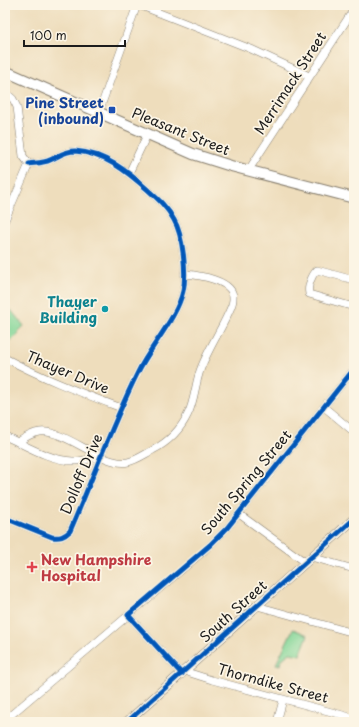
<svg xmlns="http://www.w3.org/2000/svg" width="359" height="727" viewBox="0 0 359 727" font-family="'Playpen Sans',sans-serif">
  <style>
    .green { fill: #83d697; stroke: #50795a }
    .lines { fill: none; stroke-linecap: round; stroke-linejoin: round }
    .street-casing { stroke: #857c6c; stroke-width: 8 }
    .secondary-casing { stroke: #857c6c; stroke-width: 10 }
    .primary-casing { stroke: #857c6c; stroke-width: 12 }
    .street { stroke: #fff; stroke-width: 7 }
    .secondary { stroke: #fff; stroke-width: 9 }
    .primary { stroke: #fff; stroke-width: 10 }
    .cycleway-casing { stroke: #fcf5e5; stroke-width: 8 }
    .cycleway { stroke: #0057b8; stroke-width: 5 }
    .transit-dot { fill: #1a4fb4; stroke: #fcf5e5; stroke-width: 1.5 }
    .culture-dot { fill: #0f9aa8; stroke: #fcf5e5; stroke-width: 1.5 }
    .health-dot { fill: #e0444e; stroke: #fcf5e5; stroke-width: 1.5 }
    .labels { text-anchor: middle; dominant-baseline: central; stroke-width: 3.5; stroke-linejoin: round; paint-order: stroke }
    .street-label { font-size: 14px; fill: #1c1c1c; stroke: #fcf5e5 }
    .transit-label { font-size: 14px; font-weight: bold; fill: #164399; stroke: #fcf5e5; text-anchor: end }
    .culture-label { font-size: 14px; font-weight: bold; fill: #0d838f; stroke: #fcf5e5; text-anchor: end }
    .health-label { font-size: 14px; font-weight: bold; fill: #be3a42; stroke: #fcf5e5; text-anchor: start }
  </style>
  <rect width="100%" height="100%" fill="#fcf5e5"/>
  <filter id="ink" filterUnits="userSpaceOnUse"><feTurbulence type="fractalNoise" baseFrequency=".025" numOctaves="2"/><feDisplacementMap in="SourceGraphic" scale="8" xChannelSelector="R" yChannelSelector="G"/><feConvolveMatrix kernelMatrix="1 2 1 2 8 2 1 2 1" color-interpolation-filters="sRGB"/></filter>
  <filter id="wash" filterUnits="userSpaceOnUse"><feTurbulence type="fractalNoise" baseFrequency=".012" numOctaves="4" result="noise"/><feDisplacementMap in="SourceGraphic" scale="16" xChannelSelector="R" yChannelSelector="G"/><feGaussianBlur stdDeviation="0.9" result="paint"/><feColorMatrix in="noise" values="0 0 0 0 0 0 0 0 0 0 0 0 0 0 0 0 0 1.4 0 .05"/><feComposite in="paint" operator="in"/></filter>
  <g filter="url(#wash)">
    <rect width="100%" height="100%" fill="#eeddbc"/>
    <!-- green -->
    <g class="green">
      <path d="M10,309l14,17 -6,6 1,2 -14,11v-28z"/>
      <path d="M293,629l15,6 -8,20 -10,-2 -8,6 -2,6 -4,-1z"/>
    </g>
  </g>
  <g filter="url(#ink)">
    <g class="lines">
      <!-- street casing -->
      <g class="street-casing">
        <g id="street">
          <path d="M139,5l112,44 58,27"/>
          <path d="M5,92l8,7 4,8 6,49 6,8"/>
          <path d="M99,112l38,-107"/>
          <path d="M248,171l106,-162"/>
          <path d="M129,173l18,-38"/>
          <path d="M5,220l24,-56"/>
          <path d="M354,280l-37,-10c-5,5 -10,16 -8,24l45,13"/>
          <path d="M5,358c37,20 77,35 116,50"/>
          <path d="M324,407l30,25"/>
          <path d="M5,436c20,9 46,25 68,25 10,1 19,-3 28,-5"/>
          <path d="M18,442c6,-4 14,-9 22,-10 25,-3 63,35 88,30 9,-2 17,-8 25,-12 15,-8 27,-19 35,-36 7,-14 7,-31 13,-46 7,-18 18,-35 26,-52 2,-5 6,-11 6,-17 2,-19 -35,-24 -49,-25"/>
          <path d="M239,514l66,48"/>
          <path d="M5,518l47,19c8,1 12,0 18,-6 23,-53 42,-107 68,-159 12,-25 39,-54 45,-81 4,-17 0,-56 -9,-71 -6,-12 -16,-21 -26,-30 -20,-18 -43,-37 -73,-39 -10,0 -16,5 -25,9 -6,3 -14,3 -21,4"/>
          <path d="M311,557l43,12"/>
          <path d="M257,606l97,27"/>
          <path d="M128,615l54,59"/>
          <path d="M186,669l4,4 22,7 142,38"/>
          <path d="M5,720l199,-169 23,-23 127,-159"/>
          <path d="M277,722l6,-22"/>
        </g>
      </g>
      <!-- secondary casing -->
      <g class="secondary-casing">
        <path id="secondary" d="M127,722l227,-203"/>
      </g>
      <!-- primary casing -->
      <g class="primary-casing">
        <path id="primary" d="M5,71l188,83 38,12 123,32"/>
      </g>
      <!-- street -->
      <use href="#street" class="street"/>
      <!-- secondary -->
      <use href="#secondary" class="secondary"/>
      <!-- primary -->
      <use href="#primary" class="primary"/>
      <!-- cycleway casing -->
      <g class="cycleway-casing">
        <g id="cycleway">
          <path d="M5,518l47,19c8,1 12,0 18,-6 23,-53 42,-107 68,-159 12,-25 39,-54 45,-81 4,-17 0,-56 -9,-71 -6,-12 -16,-21 -26,-30 -20,-18 -43,-37 -73,-39 -10,0 -16,5 -25,9 -6,3 -14,3 -21,4"/>
          <path d="M182,674l-54,-59 82,-70 17,-17 127,-159"/>
          <path d="M127,722l227,-203"/>
        </g>
      </g>
      <!-- cycleway -->
      <use href="#cycleway" class="cycleway"/>
    </g>
  </g>
  <!-- markers -->
  <rect class="transit-dot" x="108" y="106" width="8" height="8" rx="2"/>
  <circle class="culture-dot" cx="105" cy="309" r="4"/>
  <path class="health-dot" d="M30 561h4v4h4v4h-4v4h-4v-4h-4v-4h4z"/>
  <g class="labels">
    <!-- street labels -->
    <g class="street-label">
      <text transform="translate(290 83) rotate(-57)">Merrimack Street</text>
      <text transform="translate(181 131) rotate(22)">Pleasant Street</text>
      <text transform="translate(68 372) rotate(23)">Thayer Drive</text>
      <text transform="translate(81 474) rotate(-67)">Dolloff Drive</text>
      <text transform="translate(246 482) rotate(-50)">South Spring Street</text>
      <text transform="translate(233 611) rotate(-42)">South Street</text>
      <text transform="translate(273 683) rotate(15)">Thorndike Street</text>
    </g>
    <!-- transit labels -->
    <g class="transit-label">
      <text x="104" y="102">Pine Street<tspan x="104" dy="16">(inbound)</tspan></text>
    </g>
    <!-- culture labels -->
    <g class="culture-label">
      <text x="97" y="301">Thayer<tspan x="97" dy="16">Building</tspan></text>
    </g>
    <!-- health labels -->
    <g class="health-label">
      <text x="41" y="559">New Hampshire<tspan x="41" dy="16">Hospital</tspan></text>
    </g>
  </g>
  <!-- margin -->
  <rect width="359" height="727" fill="none" stroke="#fcf5e5" stroke-width="20"/>
  <!-- scale -->
  <path d="M24 40v6h101v-6" fill="none" stroke="#1c1c1c" stroke-width="2"/>
  <text x="30" y="40" font-size="12" fill="#1c1c1c" stroke="#fcf5e5" stroke-width="3" paint-order="stroke">100 m</text>
</svg>
